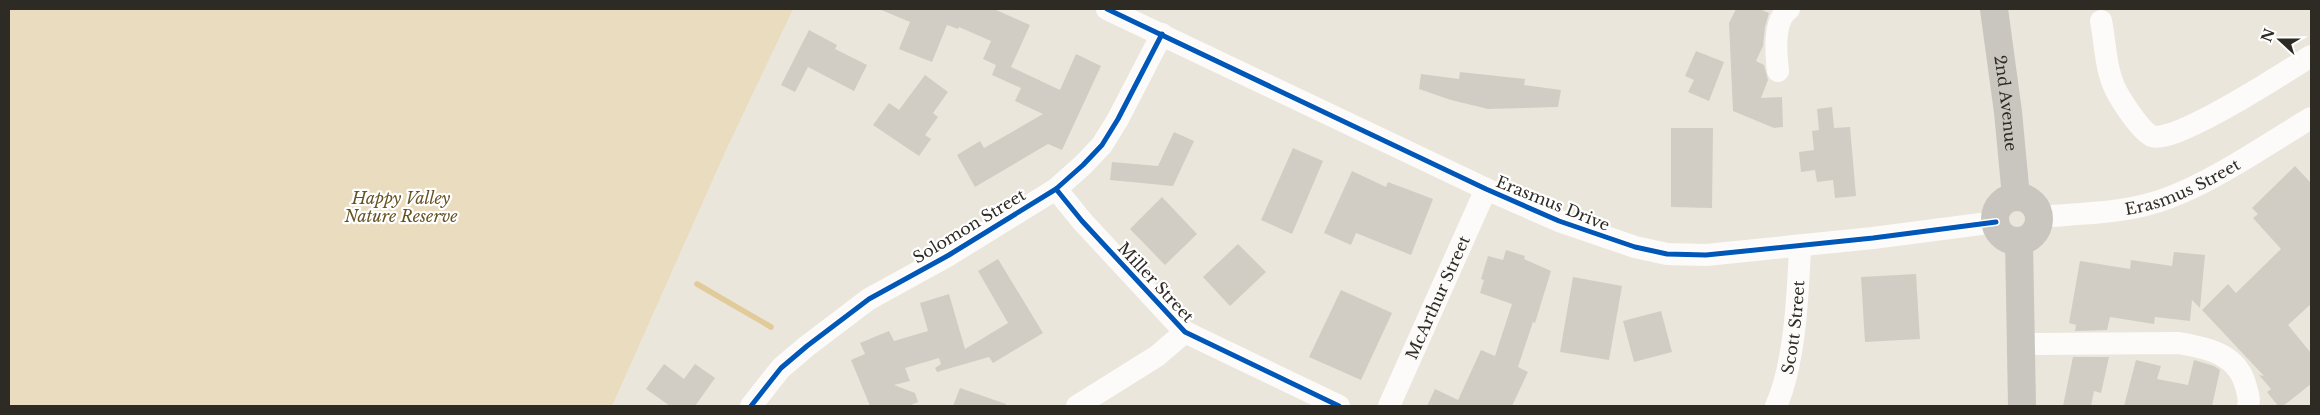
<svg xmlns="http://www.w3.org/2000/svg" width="2320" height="415" viewBox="0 0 2320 415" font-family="'Libre Baskerville',serif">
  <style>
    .green { fill: #eadcbf }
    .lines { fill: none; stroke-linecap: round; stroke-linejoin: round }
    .stream { stroke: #e2cb9b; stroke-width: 5.5 }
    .building { fill: #d1cdc5 }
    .street { stroke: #fcfbfa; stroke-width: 22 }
    .secondary { stroke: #c9c6c0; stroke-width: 28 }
    .cycleway-casing { stroke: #fff; stroke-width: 8 }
    .cycleway { stroke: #0057b8; stroke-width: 5 }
    .labels { text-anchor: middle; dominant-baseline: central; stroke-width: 4.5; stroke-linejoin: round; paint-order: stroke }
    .street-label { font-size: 16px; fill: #2e2a24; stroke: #fff }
    .park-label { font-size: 16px; font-style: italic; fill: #675222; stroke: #fff }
  </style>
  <rect width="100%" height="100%" fill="#ebe6db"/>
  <!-- green -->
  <path class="green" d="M9,9h784l-67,141 -114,256h-603z"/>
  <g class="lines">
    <!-- stream -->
    <path class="stream" d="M697,284l74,43"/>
  </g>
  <!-- building -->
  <g class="building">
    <path d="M879,9h115l36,16 -19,42 49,23 16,-36 25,12 -39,84 -14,-6 -73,43 -18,-32 23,-14 4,7 59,-34 -28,-13 6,-13 -29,-13 4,-10 -13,-6 8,-18 -32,-14 -1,2 -11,-4 -15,37 -33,-13 11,-27z"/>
    <path d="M1736,9h24l9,4 -4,14 -2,19 -7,15 8,4 4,15 -7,18 21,-1 1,30 -9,1 -41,-17 -4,-88z"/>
    <path d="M809,30l28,15 -2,4 32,16 -13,26 -46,-24 -13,25 -14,-7z"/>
    <path d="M1696,51l28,11 -15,39 -21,-9 6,-12 -9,-4z"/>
    <path d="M1460,72l65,7 -1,6 37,5 -3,17 -70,2 -37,-9 -32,-11 2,-15 38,5z"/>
    <path d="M925,75l23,17 -15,21 5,4 -13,18 6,4 -12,17 -46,-31 16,-22 10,7z"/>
    <path d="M1832,107l2,21 16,-1 6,69 -21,2 -2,-18 -16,2 -2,-12 -14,2 -2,-20 15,-2 -2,-19 7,-1 -2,-21z"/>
    <path d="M1671,128h42l-1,80 -41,-1z"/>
    <path d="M1174,132l20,9 -21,45 -63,-6 2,-18 46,4z"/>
    <path d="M1293,148l30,13 -31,73 -31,-14z"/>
    <path d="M2295,166l16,17v121l-23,21 23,28v31l-28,22h-5l-11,-14 4,-3 -12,-14 5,1 -62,-66 26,-26 8,9 45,-44 -28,-31 5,-4 -6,-6z"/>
    <path d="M1352,171l34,16 2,-5 45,17 -22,56 -55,-22 -5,12 -27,-12z"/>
    <path d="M1162,197l35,37 -32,31 -35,-36z"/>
    <path d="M1238,244l28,28 -36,34 -27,-29z"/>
    <path d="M1506,250l19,6 -1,3 27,12 -16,52 -2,-1 -15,45 10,5 -16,34h-85l8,-17 23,11 23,-50 14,6 17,-52 -32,-11 4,-13 -3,-1 7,-23 15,4z"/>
    <path d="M2174,252l31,3 -5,53 -8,-8 -2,21 -35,-4 -1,7 -44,-7 -3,13 -32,1 1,-6 -7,-2 11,-62 50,8 1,-9 41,6z"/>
    <path d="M998,259l45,74 -50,30 -4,-6 -52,15 -2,-4 6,-4 -2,-6 -34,10 5,13 -16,4 21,8 3,9 -9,4h-39l-19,-46 14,-6 -5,-11 29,-12 5,10 34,-10 -8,-28 29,-9 16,55 43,-26 -30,-52z"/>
    <path d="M1916,274l4,65 -55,3 -4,-65z"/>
    <path d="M1573,277l49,9 -13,74 -49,-8z"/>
    <path d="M1341,290l51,23 -31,67 -52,-23z"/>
    <path d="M1661,311l11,41 -38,10 -11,-41z"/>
    <path d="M2073,357h36l-8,36 -7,-2 -3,15h-28z"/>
    <path d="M2136,360l25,6 -4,13 31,6 6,-25 20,6 6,4 -8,36h-88z"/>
    <path d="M664,364l20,15 11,-15 20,14 -20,28h-25l-24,-17z"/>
    <path d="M960,388l46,16v2h-53z"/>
  </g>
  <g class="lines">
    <!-- street -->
    <g class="street">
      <path d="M1107,9l379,180 73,32 76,26 32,7 39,1 167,-17 123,-16"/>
      <path d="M2101,21c4,19 4,42 11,60 4,13 28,50 40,55 22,9 135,-65 159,-80"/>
      <path d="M1778,71c-2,-17 -5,-51 11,-62"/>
      <path d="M1056,189l26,32 103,111 154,74"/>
      <path id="s1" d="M2039,217c42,-4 88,-3 129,-19 48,-18 98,-53 143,-80"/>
      <path d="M2022,344l157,-1c29,5 59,11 67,44 2,7 4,12 2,19"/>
      <path d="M751,406l30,-38 26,-22 62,-47 80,-44 107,-66 27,-24 19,-20 16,-26 44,-85"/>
      <path d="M1077,406l80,-50 28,-24"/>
      <path id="s2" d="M1389,406l97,-217"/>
      <path id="s3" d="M1776,406c19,-42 22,-113 24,-159"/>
    </g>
    <!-- secondary -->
    <g class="secondary">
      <path id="s4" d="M1994,9l14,103 8,85"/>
      <circle cx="2017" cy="219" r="22"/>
      <path d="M2019,241l3,165"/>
    </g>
    <!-- cycleway casing -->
    <g class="cycleway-casing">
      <g id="cycleway">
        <path d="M1107,9l379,180 73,32 76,26 32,7 39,1 167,-17 123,-16"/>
        <path d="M1056,189l26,32 103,111 154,74"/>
        <path d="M751,406l30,-38 26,-22 62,-47 80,-44 107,-66 27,-24 19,-20 16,-26 44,-85"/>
      </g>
    </g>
    <!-- cycleway -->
    <use href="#cycleway" class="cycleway"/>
  </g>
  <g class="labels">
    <!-- street labels -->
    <g class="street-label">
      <text stroke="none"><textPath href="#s4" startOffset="95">2nd Avenue</textPath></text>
      <text stroke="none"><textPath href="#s1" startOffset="148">Erasmus Street</textPath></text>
      <text transform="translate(1553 203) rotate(22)">Erasmus Drive</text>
      <text transform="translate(969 226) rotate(-31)">Solomon Street</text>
      <text transform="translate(1156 282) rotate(47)">Miller Street</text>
      <text stroke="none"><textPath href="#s2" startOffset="119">McArthur Street</textPath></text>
      <text stroke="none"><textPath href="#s3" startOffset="81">Scott Street</textPath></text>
    </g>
    <!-- park labels -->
    <g class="park-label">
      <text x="401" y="198">Happy Valley<tspan x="401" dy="18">Nature Reserve</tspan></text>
    </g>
  </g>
  <!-- border -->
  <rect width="2320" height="415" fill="none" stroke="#2e2a24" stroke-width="20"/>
  <!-- north arrow -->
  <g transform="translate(2280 40) rotate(291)" stroke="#ffffff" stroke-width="4" paint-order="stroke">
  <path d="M0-4L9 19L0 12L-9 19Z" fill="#2e2a24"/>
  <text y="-8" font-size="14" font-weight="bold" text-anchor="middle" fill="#2e2a24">N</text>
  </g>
</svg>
